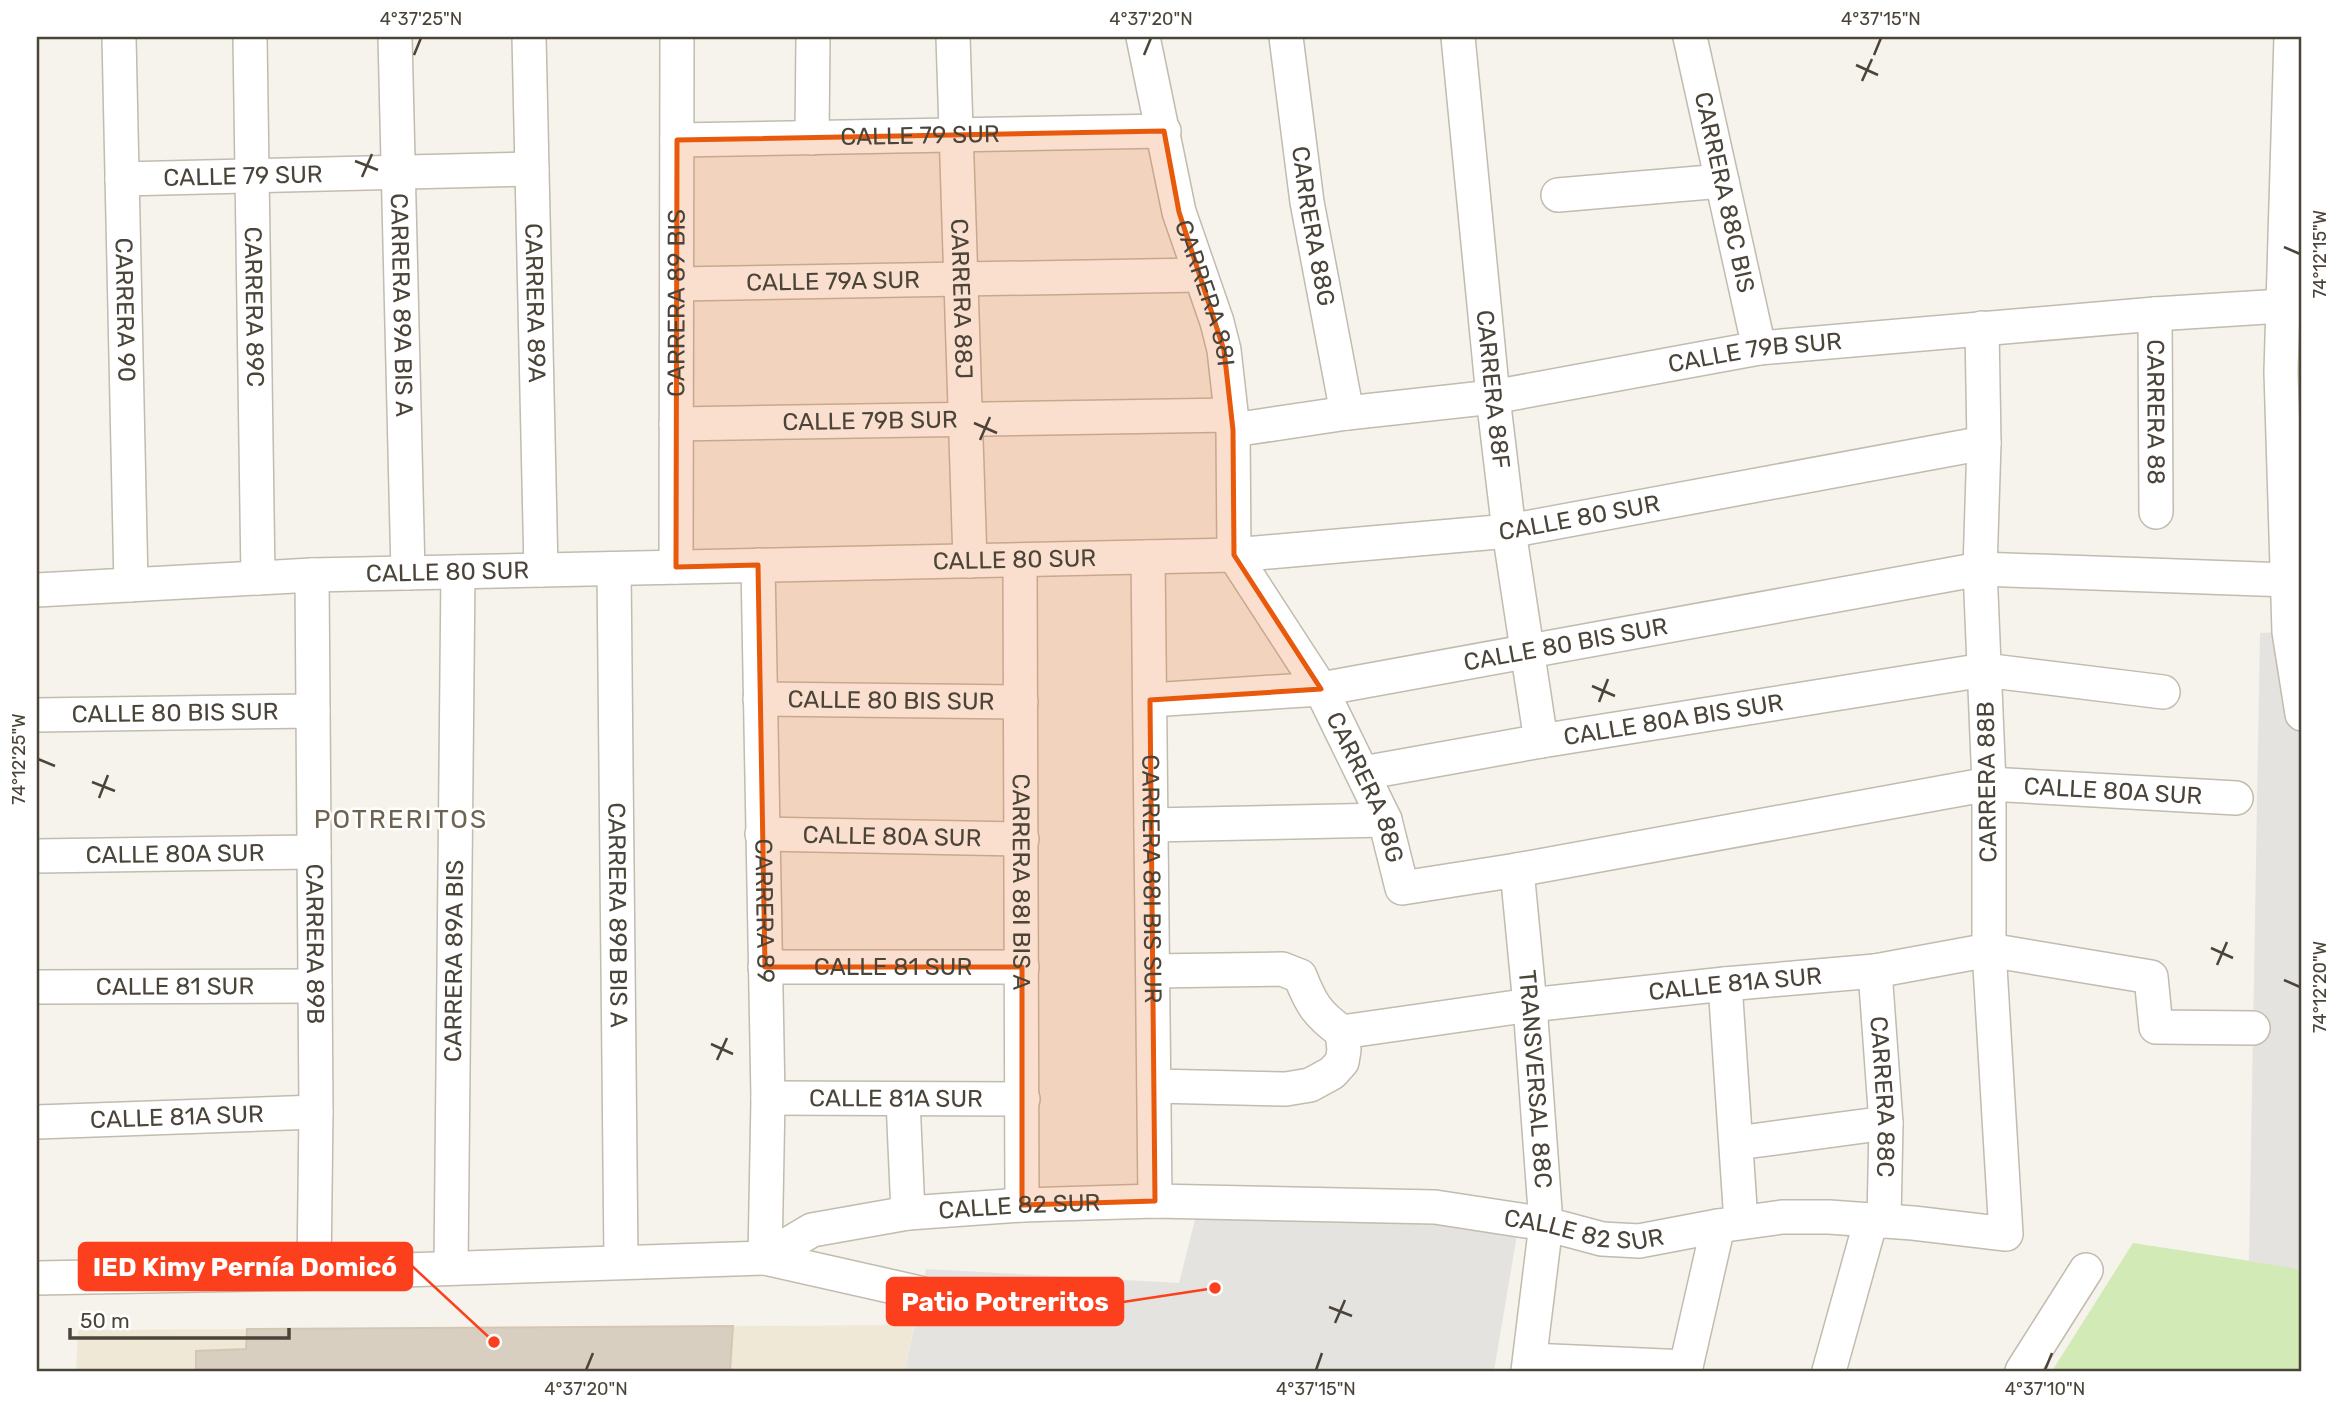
<svg xmlns="http://www.w3.org/2000/svg" width="2339" height="1408" viewBox="0 0 2339 1408" font-family="Rubik,sans-serif">
  <style>
    .education { fill: #efe8d6 }
    .green { fill: #d2eab5 }
    .parking { fill: #e5e3e0 }
    .building { fill: #d8cfc1; stroke: #d3c7b4; stroke-width: 2 }
    .lines { fill: none; stroke-linecap: round; stroke-linejoin: round }
    .minor-casing { stroke: #c2bbae; stroke-width: 36 }
    .minor { stroke: #fff; stroke-width: 33 }
    .marked { fill: #e8590c; fill-opacity: 0.2; stroke: #e8590c; stroke-width: 5; stroke-linejoin: round }
    .ticks { fill: none; stroke: #4b4439; stroke-width: 2.5 }
    .labels { text-anchor: middle; dominant-baseline: central; stroke-width: 5; stroke-linejoin: round; paint-order: stroke }
    .street-label { font-size: 24px; fill: #4b4439; stroke: #fff }
    .neighbourhood-label { font-size: 26px; letter-spacing: 2px; fill: #6e6250; stroke: #fff }
    .leader { fill: none; stroke: #fc3f1d; stroke-width: 2.5 }
    .callout-dot { fill: #fc3f1d; stroke: #fff; stroke-width: 2.5 }
    .callout { fill: #fc3f1d; stroke: #fc3f1d; stroke-width: 2.5 }
    .callout-label { font-size: 26px; text-anchor: middle; font-weight: bold; fill: #fff }
    .neatline { fill: none; stroke: #4b4439; stroke-width: 2.5 }
    .ticks-label { font-size: 18px; text-anchor: middle; fill: #4b4439 }
  </style>
  <rect width="100%" height="100%" fill="#f6f3ec"/>
  <!-- education -->
  <path class="education" d="M914,1325l-9,46h-829l2,-41z"/>
  <!-- green -->
  <path class="green" d="M2133,1243l169,26v102h-250z"/>
  <!-- parking -->
  <g class="parking">
    <path d="M2302,631v639l-53,-9 11,-628z"/>
    <path d="M1197,1212l321,17 -24,142h-589l21,-102 253,14z"/>
  </g>
  <!-- building -->
  <path class="building" d="M733,1326l-3,45h-534v-20l50,-2 1,-20z"/>
  <g class="lines">
    <!-- minor casing -->
    <g class="minor-casing">
      <g id="minor">
        <path id="s1" d="M119,37l12,548"/>
        <path id="s2" d="M250,37l8,541"/>
        <path id="s3" d="M395,37l13,536"/>
        <path id="s4" d="M529,37l12,533"/>
        <path id="s5" d="M953,37l17,524"/>
        <path id="s6" d="M1143,37l36,175 38,110 7,28 9,80 1,125"/>
        <path id="s7" d="M1286,37l21,165 40,211"/>
        <path id="s8" d="M1458,37l35,360 16,134 32,210"/>
        <path id="s9" d="M1690,37l69,311"/>
        <path d="M2291,37l-10,335 8,260 13,82"/>
        <path d="M812,138l1,-101"/>
        <path id="s10" d="M677,140l487,-9"/>
        <path id="s11" d="M122,179l410,-10"/>
        <path d="M1558,195l164,-14"/>
        <path id="s12" d="M677,284l522,-9"/>
        <path id="s13" d="M2155,314l1,198"/>
        <path id="s14" d="M676,424l555,-9"/>
        <path id="s15" d="M1233,430l114,-17 146,-16 266,-49 396,-34 127,-8"/>
        <path id="s16" d="M1234,555l87,134 64,131 17,68 115,-18 472,-86 247,14"/>
        <path id="s17" d="M1148,557l7,644"/>
        <path id="s18" d="M1020,560l2,645"/>
        <path id="s19" d="M758,565l10,533 -3,160"/>
        <path id="s20" d="M676,567l1,-530"/>
        <path id="s21" d="M614,569l7,693"/>
        <path id="s22" d="M312,575l4,537 -2,161"/>
        <path id="s23" d="M37,590l275,-15 922,-20 275,-24 475,-88"/>
        <path id="s24" d="M760,699l261,3"/>
        <path id="s25" d="M1150,700l171,-11 659,-120 308,11"/>
        <path id="s26" d="M37,715l276,-4"/>
        <path id="s27" d="M1363,773l178,-32 443,-71 179,22"/>
        <path d="M1151,825l234,-5"/>
        <path id="s28" d="M762,834l260,5"/>
        <path id="s29" d="M37,856l277,-4"/>
        <path id="s30" d="M1517,870l13,135 16,219 -18,147"/>
        <path id="s31" d="M765,967h257"/>
        <path id="s32" d="M1153,971l129,-2 18,7c11,28 17,38 42,56l188,-27 195,-21 150,-13 114,-21 162,27 5,50 97,1"/>
        <path id="s33" d="M1875,971l11,152 -2,98"/>
        <path d="M1725,984l16,238"/>
        <path id="s34" d="M37,987l278,-1"/>
        <path d="M1154,1086l132,3 24,-4 22,-12 10,-11 2,-12 -2,-18"/>
        <path id="s35" d="M768,1098l255,1"/>
        <path d="M903,1100l5,113"/>
        <path id="s36" d="M37,1122l279,-10"/>
        <path d="M1737,1143l149,-20"/>
        <path d="M765,1258l155,35"/>
        <path id="s37" d="M451,1267l7,-695"/>
        <path id="s38" d="M37,1278l277,-5 451,-15 47,-28 96,-17 114,-8 133,-4 280,6 111,17 56,15 37,2 79,-15 64,-9h47l84,6 93,11 -17,-284v-166l-9,-215 4,-126 -2,-115"/>
        <path d="M1530,1360l156,7"/>
        <path d="M1685,1371l33,-145"/>
        <path d="M1829,1371l42,-151"/>
        <path d="M2022,1371l64,-101"/>
      </g>
    </g>
    <!-- minor -->
    <use href="#minor" class="minor"/>
  </g>
  <!-- marked area -->
  <path class="marked" d="M1164,131l15,81 45,138 9,80 1,125 87,134 -171,11 5,501 -133,4v-238h-257l-7,-402 -82,2 1,-427z"/>
  <!-- ticks -->
  <path class="ticks" d="M414,55l7,-17M1144,55l7,-17M1874,55l7,-17M1856,65l22,10M1862,81l10,-22M355,161l23,9M362,177l10,-23M2284,247l16,7M974,423l23,10M980,440l10,-23M1592,686l23,10M1599,702l9,-23M38,759l17,7M92,782l23,9M99,798l9,-23M2211,948l22,10M2217,965l10,-23M2284,980l16,7M711,1044l22,10M717,1060l10,-22M1329,1307l23,9M1335,1323l10,-23M586,1370l7,-17M1316,1370l6,-17M2045,1370l7,-17"/>
  <g class="labels">
    <!-- street labels -->
    <g class="street-label">
      <text stroke="none"><textPath href="#s10" startOffset="243">CALLE 79 SUR</textPath></text>
      <text stroke="none"><textPath href="#s11" startOffset="121">CALLE 79 SUR</textPath></text>
      <text stroke="none"><textPath href="#s9" startOffset="159">CARRERA 88C BIS</textPath></text>
      <text stroke="none"><textPath href="#s7" startOffset="191">CARRERA 88G</textPath></text>
      <text stroke="none"><textPath href="#s12" startOffset="156">CALLE 79A SUR</textPath></text>
      <text stroke="none"><textPath href="#s6" startOffset="264">CARRERA 88I</textPath></text>
      <text stroke="none"><textPath href="#s5" startOffset="262">CARRERA 88J</textPath></text>
      <text stroke="none"><textPath href="#s20" startOffset="264">CARRERA 89 BIS</textPath></text>
      <text stroke="none"><textPath href="#s4" startOffset="266">CARRERA 89A</textPath></text>
      <text stroke="none"><textPath href="#s3" startOffset="268">CARRERA 89A BIS A</textPath></text>
      <text stroke="none"><textPath href="#s2" startOffset="270">CARRERA 89C</textPath></text>
      <text stroke="none"><textPath href="#s1" startOffset="273">CARRERA 90</textPath></text>
      <text stroke="none"><textPath href="#s15" startOffset="528">CALLE 79B SUR</textPath></text>
      <text stroke="none"><textPath href="#s8" startOffset="354">CARRERA 88F</textPath></text>
      <text stroke="none"><textPath href="#s13" startOffset="98">CARRERA 88</textPath></text>
      <text stroke="none"><textPath href="#s14" startOffset="194">CALLE 79B SUR</textPath></text>
      <text stroke="none"><textPath href="#s23" startOffset="1545">CALLE 80 SUR</textPath></text>
      <text stroke="none"><textPath href="#s23" startOffset="978">CALLE 80 SUR</textPath></text>
      <text stroke="none"><textPath href="#s23" startOffset="411">CALLE 80 SUR</textPath></text>
      <text stroke="none"><textPath href="#s25" startOffset="420">CALLE 80 BIS SUR</textPath></text>
      <text stroke="none"><textPath href="#s24" startOffset="131">CALLE 80 BIS SUR</textPath></text>
      <text stroke="none"><textPath href="#s26" startOffset="138">CALLE 80 BIS SUR</textPath></text>
      <text stroke="none"><textPath href="#s27" startOffset="315">CALLE 80A BIS SUR</textPath></text>
      <text transform="translate(1987 782) rotate(-91)">CARRERA 88B</text>
      <text stroke="none"><textPath href="#s16" startOffset="268">CARRERA 88G</textPath></text>
      <text stroke="none"><textPath href="#s16" startOffset="1096">CALLE 80A SUR</textPath></text>
      <text stroke="none"><textPath href="#s28" startOffset="130">CALLE 80A SUR</textPath></text>
      <text stroke="none"><textPath href="#s29" startOffset="138">CALLE 80A SUR</textPath></text>
      <text stroke="none"><textPath href="#s17" startOffset="322">CARRERA 88I BIS SUR</textPath></text>
      <text stroke="none"><textPath href="#s18" startOffset="322">CARRERA 88I BIS A</textPath></text>
      <text stroke="none"><textPath href="#s19" startOffset="346">CARRERA 89</textPath></text>
      <text stroke="none"><textPath href="#s21" startOffset="346">CARRERA 89B BIS A</textPath></text>
      <text stroke="none"><textPath href="#s22" startOffset="369">CARRERA 89B</textPath></text>
      <text stroke="none"><textPath href="#s37" startOffset="306">CARRERA 89A BIS</textPath></text>
      <text stroke="none"><textPath href="#s31" startOffset="128">CALLE 81 SUR</textPath></text>
      <text stroke="none"><textPath href="#s32" startOffset="616">CALLE 81A SUR</textPath></text>
      <text stroke="none"><textPath href="#s34" startOffset="138">CALLE 81 SUR</textPath></text>
      <text stroke="none"><textPath href="#s30" startOffset="210">TRANSVERSAL 88C</textPath></text>
      <text stroke="none"><textPath href="#s33" startOffset="126">CARRERA 88C</textPath></text>
      <text stroke="none"><textPath href="#s35" startOffset="128">CALLE 81A SUR</textPath></text>
      <text stroke="none"><textPath href="#s36" startOffset="140">CALLE 81A SUR</textPath></text>
      <text stroke="none"><textPath href="#s38" startOffset="992">CALLE 82 SUR</textPath></text>
      <text stroke="none"><textPath href="#s38" startOffset="1559">CALLE 82 SUR</textPath></text>
    </g>
    <!-- neighbourhood labels -->
    <g class="neighbourhood-label">
      <text x="401" y="819">POTRERITOS</text>
    </g>
  </g>
  <!-- callouts -->
  <path class="leader" d="M494 1342L412 1266M1215 1288L1123 1302"/>
  <g class="callout-dot">
    <circle cx="494" cy="1342" r="7"/>
    <circle cx="1215" cy="1288" r="7"/>
  </g>
  <g class="callout">
    <rect x="79" y="1243" width="333" height="47" rx="7"/>
    <rect x="887" y="1278" width="236" height="47" rx="7"/>
  </g>
  <g class="callout-label">
    <text x="245" y="1276">IED Kimy Pernía Domicó</text>
    <text x="1005" y="1311">Patio Potreritos</text>
  </g>
  <!-- border -->
  <rect width="2339" height="1408" fill="none" stroke="#ffffff" stroke-width="77"/>
  <!-- scale -->
  <path d="M70 1328v10h219v-10" fill="none" stroke="#4b4439" stroke-width="3.5"/>
  <text x="80" y="1328" font-size="21" fill="#4b4439" stroke="#ffffff" stroke-width="5" paint-order="stroke">50 m</text>
  <rect x="38" y="38" width="2262" height="1332" class="neatline"/>
  <g class="ticks-label">
    <text x="421" y="25">4°37'25"N</text>
    <text x="1151" y="25">4°37'20"N</text>
    <text x="1881" y="25">4°37'15"N</text>
    <text transform="translate(2320 254) rotate(-90)" y="6">74°12'15"W</text>
    <text transform="translate(19 759) rotate(-90)" y="6">74°12'25"W</text>
    <text transform="translate(2320 987) rotate(-90)" y="6">74°12'20"W</text>
    <text x="586" y="1395">4°37'20"N</text>
    <text x="1316" y="1395">4°37'15"N</text>
    <text x="2045" y="1395">4°37'10"N</text>
  </g>
</svg>
